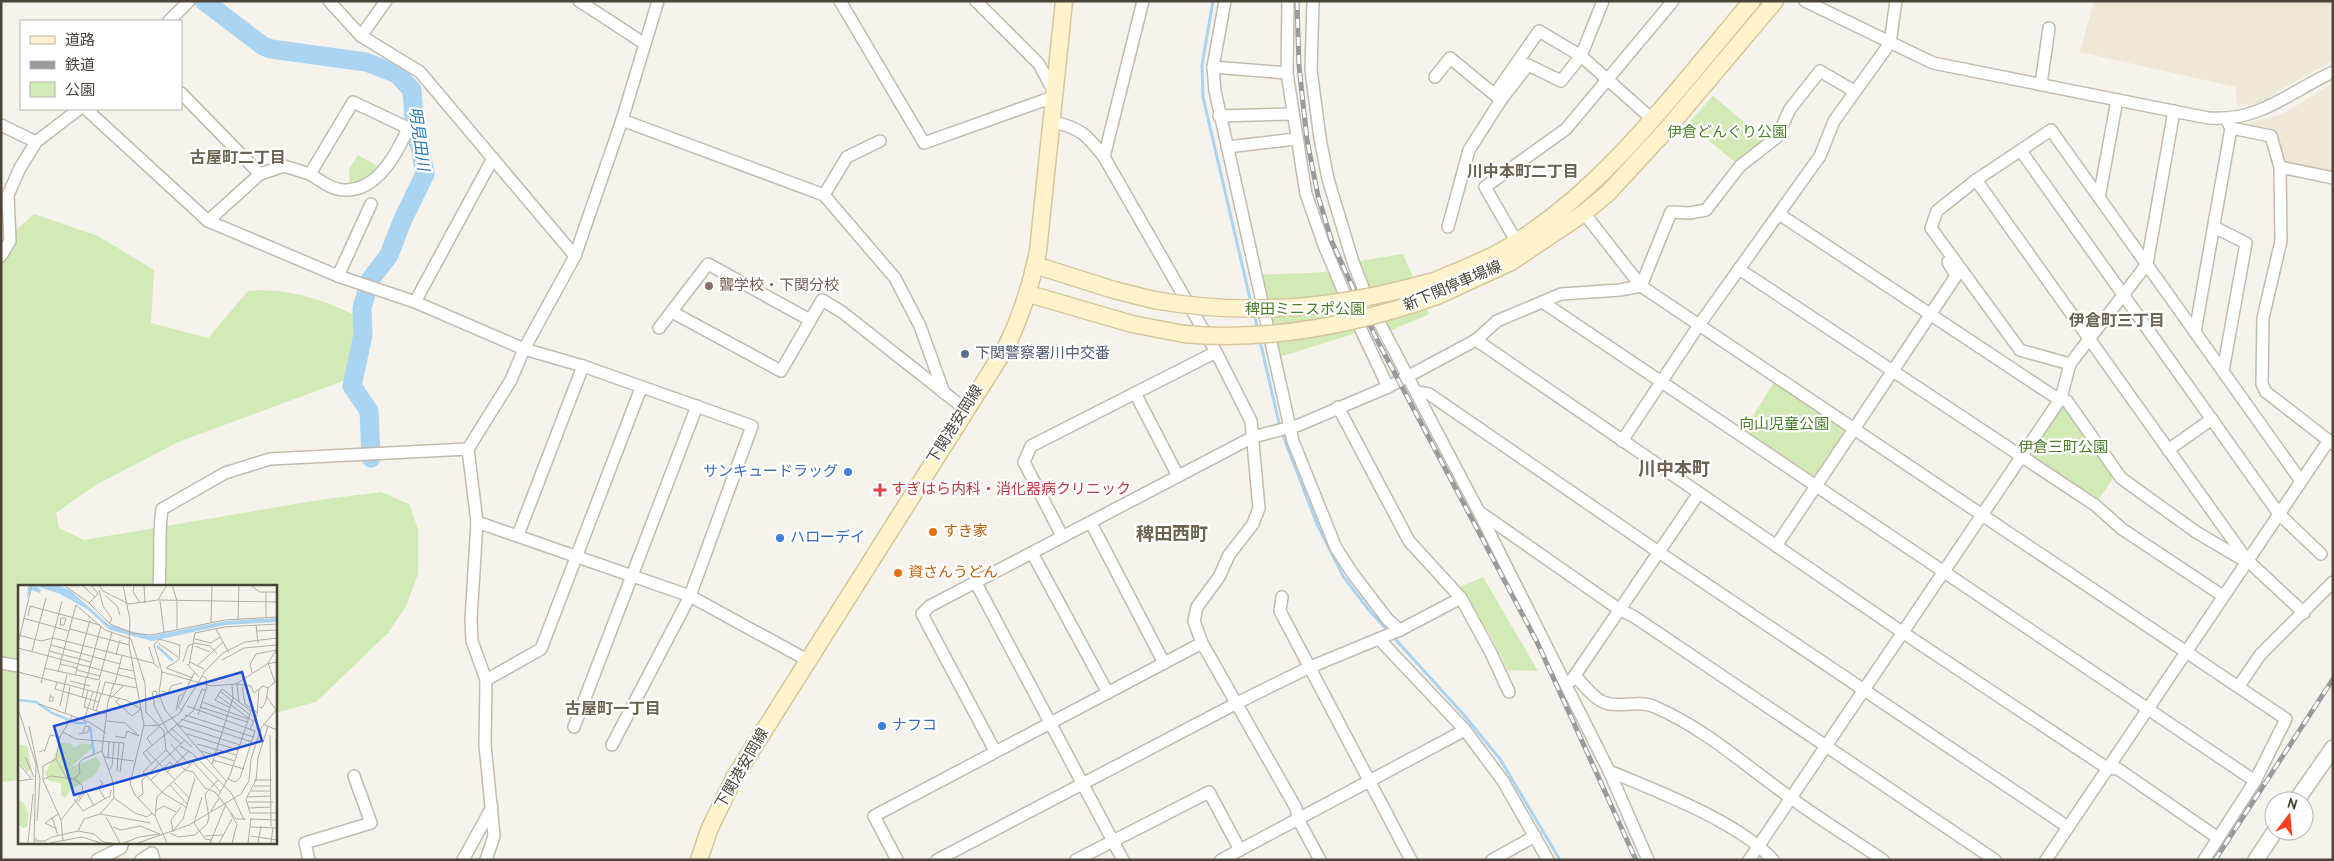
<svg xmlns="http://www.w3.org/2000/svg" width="2334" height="861" viewBox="0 0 2334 861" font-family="Overpass,'Noto Sans JP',sans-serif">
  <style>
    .education { fill: #efe8d6 }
    .green { fill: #d2eab5 }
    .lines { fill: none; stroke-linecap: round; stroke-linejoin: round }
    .stream { stroke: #a9d4f2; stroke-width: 3 }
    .river { stroke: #a9d4f2; stroke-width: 19 }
    .minor-casing { stroke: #c2bbae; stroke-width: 14 }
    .tertiary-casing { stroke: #c2bbae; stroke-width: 18 }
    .secondary-casing { stroke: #d6c79b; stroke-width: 19 }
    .minor { stroke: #fff; stroke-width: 11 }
    .tertiary { stroke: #fff; stroke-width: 15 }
    .secondary { stroke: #fff3cd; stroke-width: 16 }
    .rail-casing { stroke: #9a9a9a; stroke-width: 5 }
    .rail { stroke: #fff; stroke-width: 3; stroke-dasharray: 9; stroke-linecap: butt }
    .secondary-bridge-casing { stroke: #d6c79b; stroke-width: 19; stroke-linecap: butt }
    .secondary-bridge { stroke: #fff3cd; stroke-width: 16 }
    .education-dot { fill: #8d6e63; stroke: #fff; stroke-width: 2 }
    .service-dot { fill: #5c6f8a; stroke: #fff; stroke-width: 2 }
    .shop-dot { fill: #3f7fe0; stroke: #fff; stroke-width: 2 }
    .health-dot { fill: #e0444e; stroke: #fff; stroke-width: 2 }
    .food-dot { fill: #e8710a; stroke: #fff; stroke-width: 2 }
    .labels { text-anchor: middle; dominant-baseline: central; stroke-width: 4.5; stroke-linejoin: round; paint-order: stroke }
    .park-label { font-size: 15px; fill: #4a7f2a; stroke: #fff }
    .education-label { font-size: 15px; fill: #785e54; stroke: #fff; text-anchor: start }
    .street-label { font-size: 15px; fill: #4b4439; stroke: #fff }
    .service-label { font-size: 15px; fill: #4e5e75; stroke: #fff; text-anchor: start }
    .shop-label { font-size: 15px; fill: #366cbe; stroke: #fff; text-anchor: start }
    .health-label { font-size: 15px; fill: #be3a42; stroke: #fff; text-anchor: start }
    .food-label { font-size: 15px; fill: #c56008; stroke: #fff; text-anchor: start }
    .water-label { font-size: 16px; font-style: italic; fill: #2e7ab2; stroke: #fff }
    .neighbourhood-label { font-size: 16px; font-weight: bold; fill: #6e6250; stroke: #fff }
    .quarter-label { font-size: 18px; font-weight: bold; fill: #6e6250; stroke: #fff }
    .inset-river { fill: none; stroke: #a9d4f2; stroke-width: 2.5 }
    .inset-road { fill: none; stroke: #b2ada4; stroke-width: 1 }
    .view { fill: #1d4ed8; fill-opacity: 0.15; stroke: #1d4ed8; stroke-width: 2.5 }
    .inset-edge { fill: none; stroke: #4b4439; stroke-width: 2.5 }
  </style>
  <rect width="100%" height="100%" fill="#f6f3ec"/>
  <!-- education -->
  <g class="education">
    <path d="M2094,1h239v60l-50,27 -22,15 -24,3 -1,-19 -156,-35z"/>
    <path d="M2333,83v90l-49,-9 -9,-31 -26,-6 1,-5 31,-7z"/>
  </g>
  <!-- green -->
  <g class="green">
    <path d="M1713,96l56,47 -29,23 -52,-42z"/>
    <path d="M358,155l25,14 -33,21 -1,-21z"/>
    <path d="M34,214l64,22 56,34 -3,53 57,15 40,-47c41,-4 79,10 115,28l3,15 -4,40 -184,68 -84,44 -38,27 3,15 25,12 235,-40 62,-8 28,12 9,25v45l-12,32 -18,27 -72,69 -41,11v-127h-256v194l-18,2v-538z"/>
    <path d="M1403,254l26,60 -44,19 -32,-71z"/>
    <path d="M1329,272l34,59 -87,27 -21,-83z"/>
    <path d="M1774,382l74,49 -32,48 -74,-45z"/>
    <path d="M2062,402l52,75 -17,25 -68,-45 -1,-6z"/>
    <path d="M1483,577l55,94 -30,-1 -19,-37 -31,-45z"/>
  </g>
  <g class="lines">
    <!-- stream -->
    <g class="stream">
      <path d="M1213,1l-11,64 1,32 48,206"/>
      <path d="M1254,314l4,16"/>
      <path d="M1260,341l20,86"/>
      <path d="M1282,433l35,91 26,52 25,33 96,106 36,44 60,101"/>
    </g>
    <!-- river -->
    <path class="river" d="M204,1l59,45 8,3 95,13 31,12 15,16 3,45 5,12 5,27 -22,45 -14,36 -19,25 -8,28 1,27 -11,51 17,25 2,47"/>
    <!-- minor casing -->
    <g class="minor-casing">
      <g id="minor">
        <path d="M329,1l32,35 59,36 155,184"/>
        <path d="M579,1l66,43"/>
        <path d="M840,1l84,142 132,-47 -17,-32 -63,-63"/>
        <path d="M1225,1l-12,66 2,24 78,350 43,107 17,26 35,46 12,10"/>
        <path d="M1288,1l-1,72 19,121 18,51 24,57 40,85"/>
        <path d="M1313,1l-2,69 9,68 8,41 25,83 16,41 110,209 130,259 39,89"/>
        <path d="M1805,1l128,62 275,55c52,4 81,-26 125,-46"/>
        <path d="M169,21l20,-20"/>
        <path d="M361,36l25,-35"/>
        <path d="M1213,67l74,6"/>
        <path d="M1435,77l15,-19 50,41"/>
        <path d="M2041,84l8,-56"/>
        <path d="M181,93l79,81 -52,47"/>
        <path d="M1495,94l44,-63 42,25 71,63"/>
        <path d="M86,109l122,112 130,55 77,26 109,47 59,17 169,60 -62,170 -78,149"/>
        <path d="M1219,116l74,-2"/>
        <path d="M2226,119l5,9 40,8 9,31 1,74 -18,77 -1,66 4,8 67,52"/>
        <path d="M622,120l202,75 71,83 25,48 24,67"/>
        <path d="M1053,122c28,6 34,13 51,35l112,195 35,69 8,87 -6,16 -24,31 -10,22 -22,30 -3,14 8,22 94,165 2,11 22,41"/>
        <path d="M1,125l35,17"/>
        <path d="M1227,147l69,-8"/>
        <path d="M2021,151l258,363 42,40"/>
        <path d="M1104,157l39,-156"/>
        <path d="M2280,167l53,11"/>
        <path d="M260,174l24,-8 26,8 43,-72 55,26c-11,26 -31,63 -63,62 -13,0 -24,-9 -35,-16"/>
        <path d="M1976,180l271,380 57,53"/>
        <path d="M824,195l23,-38 33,-16"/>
        <path d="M2099,198l18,-98"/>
        <path d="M1584,213l57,73 645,433 -31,62 -51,79"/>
        <path d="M1779,214l273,181 15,6 54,77 75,54 44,26 7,2"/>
        <path d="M1448,227l21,-77 32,-50 27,-35 33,16 20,-25 22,-55"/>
        <path d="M2214,227l32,16 -23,128"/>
        <path d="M1519,246l-34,-59 81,-58 107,-128"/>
        <path d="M1,256l9,-15 -2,-46 12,-27 16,-26 43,-33"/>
        <path d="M1739,269l356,236 27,24 101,67"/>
        <path d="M338,276l33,-72"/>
        <path d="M415,302l78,-144"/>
        <path d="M1544,303l711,478"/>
        <path d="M672,312l109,59 41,-71 20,12 123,97"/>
        <path d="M659,328l49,-64 102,56"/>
        <path d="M2195,332l36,-204"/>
        <path d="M1476,340l426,292 205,136 11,1 100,69"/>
        <path d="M2070,364l-50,-14 -89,-122 6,-17 39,-31 75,-50 250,351"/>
        <path d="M1417,392l12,2 231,159 408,274"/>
        <path d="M1135,393l43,83"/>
        <path d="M1338,407l71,134 52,57 30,55 18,39"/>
        <path d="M1622,441l77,-116 121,-169 14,-35 56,-78 6,-42"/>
        <path d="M2168,450l44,-31"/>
        <path d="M1481,513l139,97 13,6 362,244"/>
        <path d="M477,522l213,74 119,65"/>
        <path d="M1091,523l73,140"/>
        <path d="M518,535l65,-169"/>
        <path d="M1062,536l-38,-74 7,-16 185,-94"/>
        <path d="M1776,546l180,-270 -8,-14"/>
        <path d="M1032,553l76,140"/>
        <path d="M976,583l147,277"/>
        <path d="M159,586c2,-27 -1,-49 3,-77l63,-36 45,-14 198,-10"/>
        <path d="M1282,597l-2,14 131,249"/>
        <path d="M1379,639l86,91 38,51 45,79"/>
        <path d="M1,663l18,3"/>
        <path d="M1575,676c9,9 17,21 28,26 14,7 35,-3 52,5 51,22 92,60 136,91 30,22 61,41 92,62"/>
        <path d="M486,680l55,-31 100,-261"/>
        <path d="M1571,681l128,-188"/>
        <path d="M2239,686l21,-31 73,-73"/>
        <path d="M574,727l123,-321"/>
        <path d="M995,751l-73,-137 8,-8 323,-169 46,-12 89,-38 88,-47 21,-19 64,-27 59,-4 21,-4 30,-74 19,1 16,-3 34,-44 37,-29 13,-28 30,-38 34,20"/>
        <path d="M1609,771c48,20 130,51 164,89"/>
        <path d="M97,860l24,-12 2,-6"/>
        <path d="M141,860l11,-7 2,7"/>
        <path d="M309,860l-4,-17 66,-20 -17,-47"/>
        <path d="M463,860l29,-53"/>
        <path d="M486,860l8,-24 -9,-91 1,-65 -14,-39 -1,-22 6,-97 -9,-73 43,-69 13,-31 51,-93 47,-136 36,-119"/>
        <path d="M897,860l-23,-44 328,-173"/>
        <path d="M937,860l300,-157 71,-35 92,-38 61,-32"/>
        <path d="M1076,860l133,-68 31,58"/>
        <path d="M1221,860l244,-130"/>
        <path d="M1492,860l43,-24"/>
        <path d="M1749,860l312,-462 9,-34 77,-100 27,-153"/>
        <path d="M2046,860l283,-420"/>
      </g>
    </g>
    <!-- tertiary casing -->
    <g class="tertiary-casing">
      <g id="tertiary">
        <path d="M2296,801l37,-53"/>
        <path d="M2256,860l19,-29"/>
      </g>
    </g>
    <!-- secondary casing -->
    <g class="secondary-casing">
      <g id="secondary">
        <path d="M1035,265l79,25 40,10"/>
        <path d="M1434,281c26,-11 52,-20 76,-35 98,-60 168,-158 242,-245"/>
        <path d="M1029,294l103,30 52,10"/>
        <path d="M1437,296l74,-34 73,-49 24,-20 59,-64 108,-128"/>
        <path d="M699,860l10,-30 25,-52 271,-429c16,-32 26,-63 33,-98l26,-250"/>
      </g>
    </g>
    <!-- minor -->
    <use href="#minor" class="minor"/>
    <!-- tertiary -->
    <use href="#tertiary" class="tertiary"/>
    <!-- secondary -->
    <use href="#secondary" class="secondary"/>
    <!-- rail casing -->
    <g class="rail-casing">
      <g id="rail">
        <path d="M1297,1l2,65 8,74 11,56 14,46 43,94 162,306 99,218"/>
        <path d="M2215,860l118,-181"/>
      </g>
    </g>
    <!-- rail -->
    <use href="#rail" class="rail"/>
    <!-- secondary-bridge casing -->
    <g class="secondary-bridge-casing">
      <g id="secondary-bridge">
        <path d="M1154,300c97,17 186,8 280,-19"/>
        <path d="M1184,334c87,8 171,-9 253,-38"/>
      </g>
    </g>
    <!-- secondary-bridge -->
    <use href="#secondary-bridge" class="secondary-bridge"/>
  </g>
  <!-- markers -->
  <circle class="education-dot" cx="709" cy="286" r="5"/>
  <circle class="service-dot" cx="965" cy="354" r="5"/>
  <g class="shop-dot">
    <circle cx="848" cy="472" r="5"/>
    <circle cx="780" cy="538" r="5"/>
    <circle cx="882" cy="726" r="5"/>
  </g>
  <path class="health-dot" d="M877.5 482.5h5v5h5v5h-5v5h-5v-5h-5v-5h5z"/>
  <g class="food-dot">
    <circle cx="933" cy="532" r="5"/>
    <circle cx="898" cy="573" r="5"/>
  </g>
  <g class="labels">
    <!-- park labels -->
    <g class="park-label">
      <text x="1727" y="133">伊倉どんぐり公園</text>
      <text x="1305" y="310">稗田ミニスポ公園</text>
      <text x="1784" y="425">向山児童公園</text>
      <text x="2063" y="448">伊倉三町公園</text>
    </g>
    <!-- education labels -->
    <g class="education-label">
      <text x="719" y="286">聾学校・下関分校</text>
    </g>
    <!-- street labels -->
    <g class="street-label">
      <text transform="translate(1453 287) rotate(-23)">新下関停車場線</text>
      <text transform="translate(956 425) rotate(-58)">下関港安岡線</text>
      <text transform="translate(743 769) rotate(-60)">下関港安岡線</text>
    </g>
    <!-- service labels -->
    <g class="service-label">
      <text x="975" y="354">下関警察署川中交番</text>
    </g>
    <!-- shop labels -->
    <g class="shop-label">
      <text x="838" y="472" text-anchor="end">サンキュードラッグ</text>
      <text x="790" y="538">ハローデイ</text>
      <text x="892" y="726">ナフコ</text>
    </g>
    <!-- health labels -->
    <g class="health-label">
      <text x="891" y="490">すぎはら内科・消化器病クリニック</text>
    </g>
    <!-- food labels -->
    <g class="food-label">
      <text x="943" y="532">すき家</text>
      <text x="908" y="573">資さんうどん</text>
    </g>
    <!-- water labels -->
    <g class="water-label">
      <text transform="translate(418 139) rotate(82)">明見田川</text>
    </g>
    <!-- neighbourhood labels -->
    <g class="neighbourhood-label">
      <text x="238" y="159">古屋町二丁目</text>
      <text x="1523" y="173">川中本町二丁目</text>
      <text x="2117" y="322">伊倉町三丁目</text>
      <text x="613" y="710">古屋町一丁目</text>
    </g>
    <!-- quarter labels -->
    <g class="quarter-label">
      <text x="1674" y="470">川中本町</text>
      <text x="1172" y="535">稗田西町</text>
    </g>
  </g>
  <!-- overview -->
  <g transform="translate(18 585)">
    <rect width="259" height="259" fill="#f6f3ec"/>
    <path d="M43,157l11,2 2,4 8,-5 9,1 1,4 -21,19 25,-10 5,6 -6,12 -25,15 -5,8 -4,-3v-12l-12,-2 -4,-7zM0,159l9,2 5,25 -1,-2 -4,3 -9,-11zM0,215l5,2 6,12 -2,13 -4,1 -5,-4z" fill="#d2eab5"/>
    <path d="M10,0h30l12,5 39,35 41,11 76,-15 51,-3v4l-52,3 -73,16 -42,-11 -23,-21 -27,-15 -24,-8 5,4 -1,3 -8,-3 -5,8z" fill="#a9d4f2"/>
    <path class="inset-river" d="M139,61l16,15M0,115l18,2 16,11 24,10h11M72,142l4,27"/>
    <path class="inset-road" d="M46,0l25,18 21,21 22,9 19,2 74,-15 52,-3M64,0l13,12M81,0l4,6 26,13 29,-4 119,2M105,0l7,35 -1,25 15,80 -14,59 5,11 20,21 12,27M116,0l-1,7 7,11M126,0l1,18M154,0l5,16v28M232,0l10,7h17M81,5l4,16 9,13 -3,5M248,7v25M88,11l11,10 3,9M140,15l9,-15M142,16l4,31M71,18l9,-9 -7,-9M10,31l2,-10 70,19M5,33l46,13M47,33h-4l-1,7h4l2,-7M220,34l1,-34M193,37l1,-37M238,40l2,18M52,44l59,16M198,44l13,24M239,46l20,-1M0,50l23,6 12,-3 100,25 6,5M177,54l16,4 9,-6M140,58l20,14M0,59l14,-59M33,60l69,19M177,61l15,6M131,62l5,16M0,63l117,31M14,66l14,-53M31,66l42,11M98,70l4,-15M161,75l1,-15 -21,-6 -5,6 8,27 49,14 25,-2 31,-20 10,-2M161,75l-13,8 27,10M204,75l22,-12 33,-3M165,77l5,-16 7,-3 15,3 7,8M172,77l14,7M250,78l9,-14M42,79l17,4M169,79l12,13M171,80l6,-32 29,-6 53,-3M179,81l26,-24M26,83l55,12M100,83l16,3M59,85l23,6M0,87l108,28 15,9 -9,7 -16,-14 3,-4M40,87l18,-67 29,25 26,9 14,44 1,30M144,87l-3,22 6,16 61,71M234,88l-2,-9 6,-10 20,-4M57,91l15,-56M69,93l14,-52M81,95l13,-48M52,96l20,5M39,97l-2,7 44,13M23,98l21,-82M96,98l-6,19 -6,49 11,31 1,16 21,15 12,4 5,-4M97,98l7,-27M218,99l15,2 3,7 9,-7 5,2M219,100l2,17M224,102l3,17 13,9M250,103l7,-6 -7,-19M70,105l-4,17 23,7M143,106l7,2 3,-7 11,-3M202,106l30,24M84,109l3,-12 32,6M199,110l37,27M32,112h3v4h-4l1,-4 1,-3M249,112l9,13M64,113l4,-20M93,113l13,-13M140,113l-2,-7 -4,1 3,15 13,25 13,12M184,117l46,17M21,119l50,18 17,11M42,121l7,-32M169,121l68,25 -15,47 -5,4 -7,-3M182,122l47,15M211,122l-14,-7 7,-11 29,22M241,122l3,1 4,-7 2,-13M0,124l18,55 -2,79M75,124l7,-28M78,126l5,-17M158,126l3,-15 4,-2M165,126l-5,-4 16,-34M128,127l18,19 2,19 19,20 8,2 12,16 10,4 21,27h10M47,128l5,-26M167,130l69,22M180,130l9,-29 -1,-8 -4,-2M163,134l71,23M66,135l9,-28M89,136l18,2 14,13M245,139l14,6M160,140l62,20M11,141l11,53 -3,42M125,141l17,-1 19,-11 26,-43 18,-18 22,-11 32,-4M250,141l-10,32 -2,22 -10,19 4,14h27M153,143l21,19M232,144l7,-14 2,-26M45,147l13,7 48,4 -4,29M61,149l4,-1 2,-7 5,1 -3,6h-4M169,149l51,16M252,150l1,91M97,151l10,2 2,-7 12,5M258,153l1,63M153,159l19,21M179,159l39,11M134,160l-5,-7 13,-12M162,161l13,8 39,40 12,26M128,165l29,30M148,165l-23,22 20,21 23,14M183,166l34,10M21,167l6,-2 5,-15 10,2M7,172l9,20M86,172l30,4M90,172l1,-15M38,174l-13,7v14l18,40 2,20M195,175l31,9M175,177l27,29M0,178l13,15M133,178l-8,-10 50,-42 9,-22 3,1M194,179l21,-66 -1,-13M91,185l3,-4 2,-24M99,186l2,-28M149,187l22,-21M26,194l7,-3 23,3 8,6 1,7 -22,28M56,194l6,-6 -1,-10 4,-4 19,-8M50,195l-12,-21 4,-22 12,-21M82,195l3,4 -5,3 7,12M133,195l19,-18 3,4M236,195h18M0,196l15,-2M156,197l16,17M152,200l17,19M236,201h17M233,206h20M200,211l12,-21 22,-67M184,212l-8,26 11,16 7,1M229,212l24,-1M119,213l6,-4 -1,-14 43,-40M56,214l9,12 27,-15 1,-6M60,217l8,-11 8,15M230,217h25M231,223l22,-1M137,226l9,-5 12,6M193,226l8,-13M212,228l7,11 -5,19M82,229l51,9M137,231l2,-19 40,-39M34,232l6,19M88,232l14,26M232,234l27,1M95,242l8,3 19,-4 20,8 -21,3 -15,6M233,242l26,1M39,244l-12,-6 13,-9M60,246l16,3 9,8 9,1M155,246l10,-12 12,-41M155,247l-2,-12 10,-13M152,248l8,4 17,-2 12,-11 2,-7 -4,-23 13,-14M187,251l18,-1M233,251l26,4M18,253v3h9l7,-4 26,-6 6,-12 16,-5 14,-16M10,258l5,-49M32,258l32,-6 19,6M120,258l51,-18 52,-31 8,-13 2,-22 10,-31 16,-19M192,258l16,-39M201,258l13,-24M230,258l3,-25M240,258l3,-17M253,258l2,-16"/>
    <path class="view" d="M224,87l20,69 -188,54 -20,-69z"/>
    <rect width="259" height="259" class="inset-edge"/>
  </g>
  <!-- border -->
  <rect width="2334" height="861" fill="none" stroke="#4b4439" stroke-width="5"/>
  <!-- legend -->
  <rect x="20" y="20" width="162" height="90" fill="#ffffff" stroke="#b7b4b0"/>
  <rect x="30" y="36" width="25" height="8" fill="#fff3cd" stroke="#b7b4b0"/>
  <text x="65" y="45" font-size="15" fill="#4b4439">道路</text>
  <rect x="30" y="61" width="25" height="8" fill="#9a9a9a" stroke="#b7b4b0"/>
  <text x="65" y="70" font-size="15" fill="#4b4439">鉄道</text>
  <rect x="30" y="82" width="25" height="15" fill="#d2eab5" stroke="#b7b4b0"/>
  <text x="65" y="95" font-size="15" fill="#4b4439">公園</text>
  <!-- north arrow -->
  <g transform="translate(2289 816) rotate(16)"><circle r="24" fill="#ffffff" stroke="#b7b4b0"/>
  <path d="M0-4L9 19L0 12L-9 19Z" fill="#fc3f1d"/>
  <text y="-8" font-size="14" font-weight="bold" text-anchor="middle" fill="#4b4439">N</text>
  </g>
</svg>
